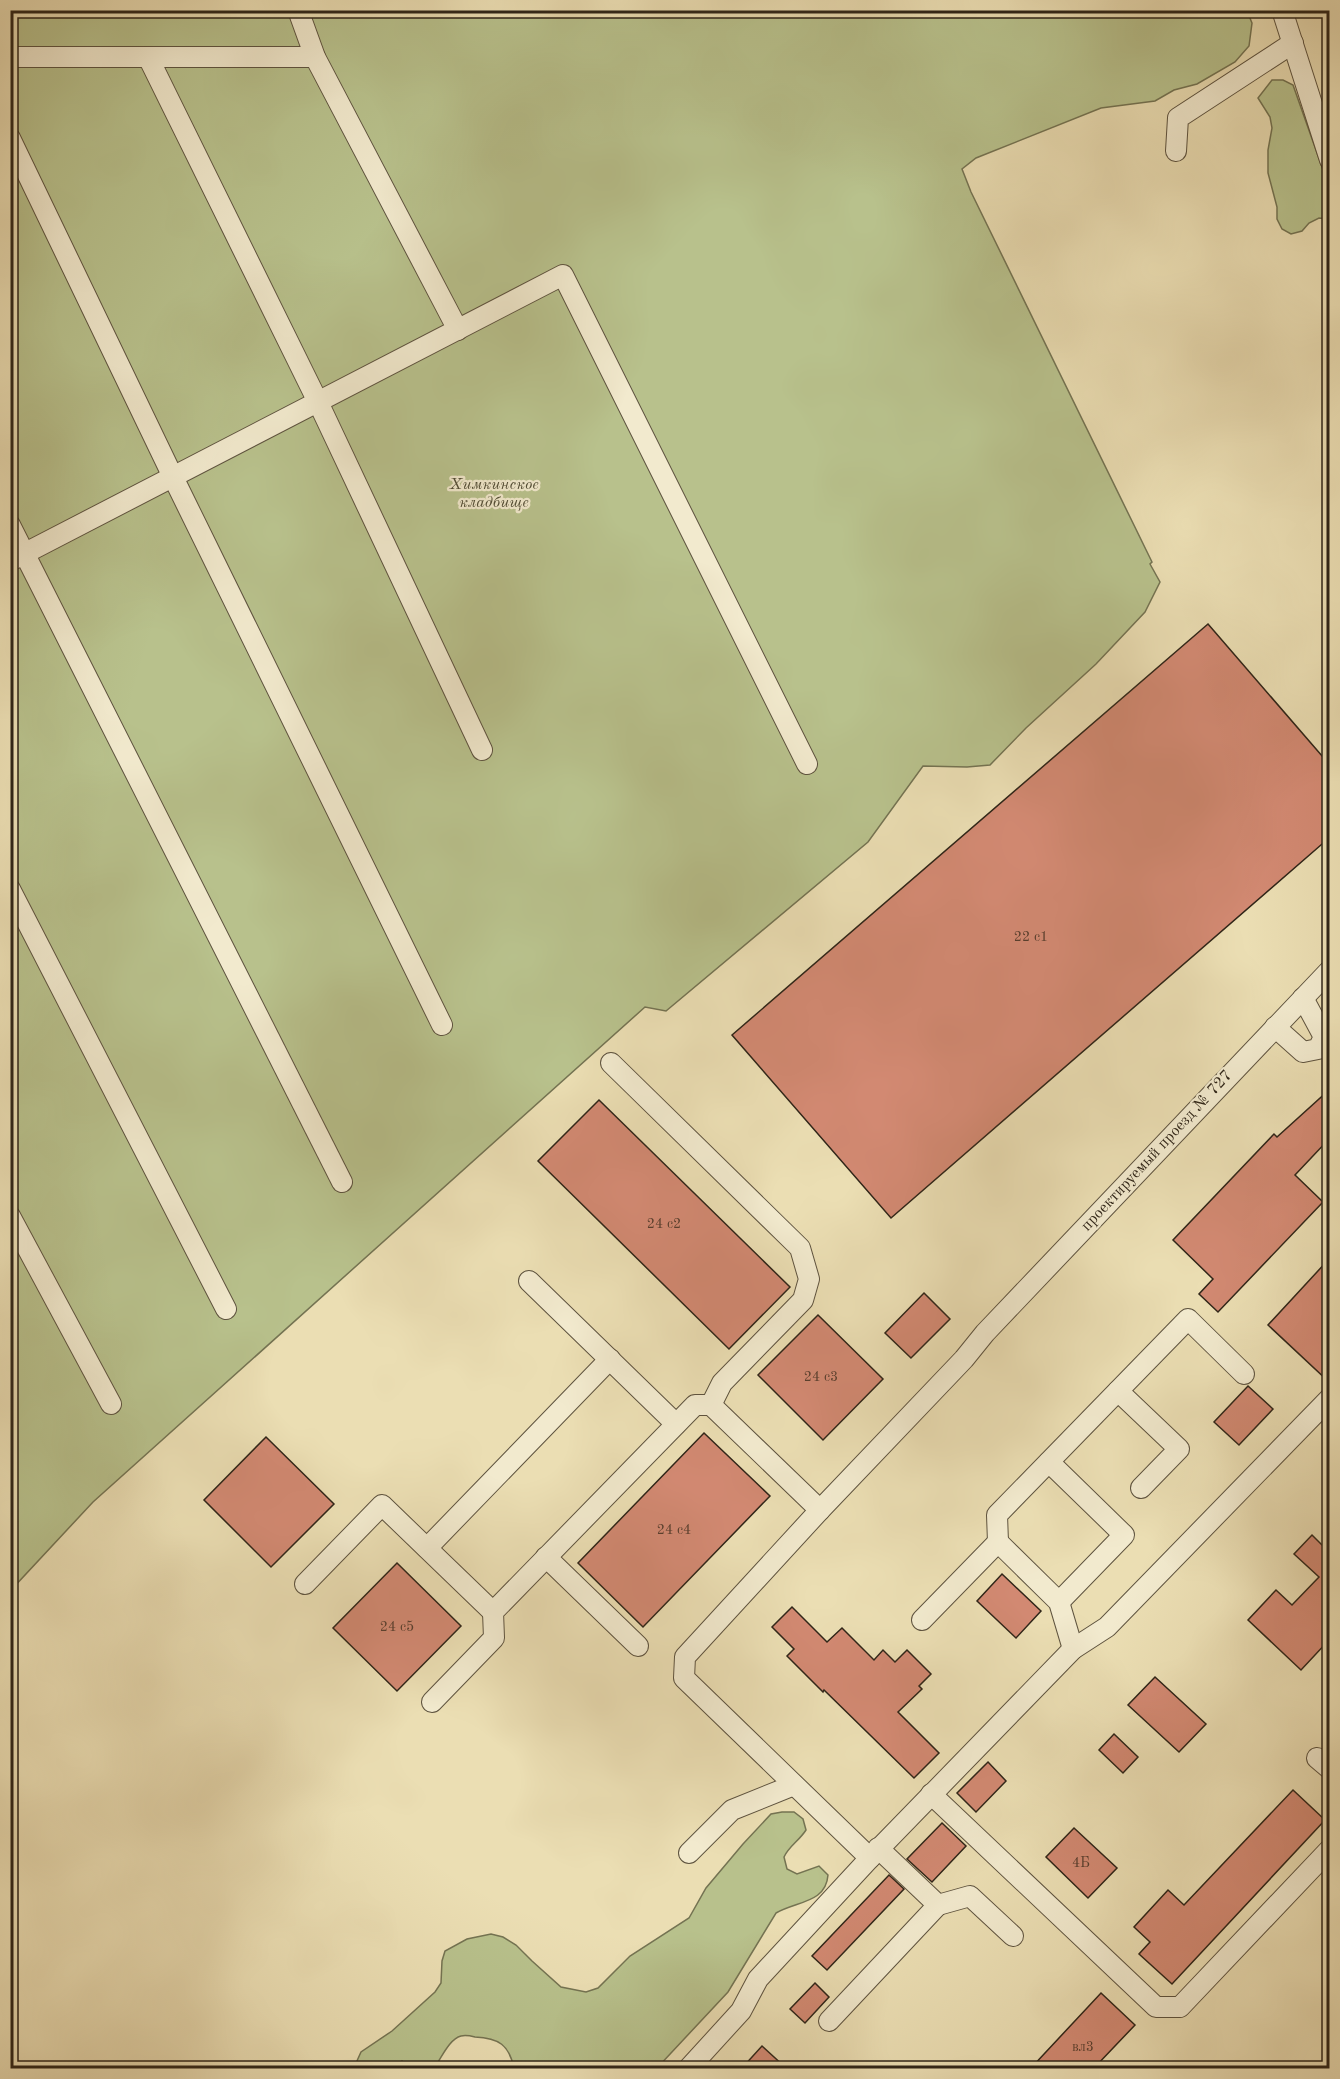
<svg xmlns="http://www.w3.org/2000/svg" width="1340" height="2079" viewBox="0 0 1340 2079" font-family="'Old Standard TT',serif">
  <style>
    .green { fill: #b8c18c; stroke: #747352; stroke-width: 1.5 }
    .building { fill: #d28972; stroke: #2f2518; stroke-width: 1.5 }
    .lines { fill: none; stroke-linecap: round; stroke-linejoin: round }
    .minor-casing { stroke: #5e533f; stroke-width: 22 }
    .minor { stroke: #f2eace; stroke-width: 20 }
    .labels { text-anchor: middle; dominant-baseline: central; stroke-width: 4.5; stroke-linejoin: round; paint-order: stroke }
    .number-label { font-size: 14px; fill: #583e2e }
    .park-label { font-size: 16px; font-style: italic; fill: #514c35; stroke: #f2eace }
    .street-label { font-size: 16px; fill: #2f2518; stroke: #f2eace }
  </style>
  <rect width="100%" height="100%" fill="#ebdeb3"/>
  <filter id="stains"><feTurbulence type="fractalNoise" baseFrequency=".00333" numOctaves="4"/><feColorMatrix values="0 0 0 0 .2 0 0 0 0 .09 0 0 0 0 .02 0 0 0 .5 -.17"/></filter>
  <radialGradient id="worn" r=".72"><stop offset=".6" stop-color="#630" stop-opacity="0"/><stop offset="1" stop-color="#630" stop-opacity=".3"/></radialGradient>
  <!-- green -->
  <g class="green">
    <path d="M11,11h1236l5,12 -3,23 -14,16 -38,22 -23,6 -19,11 -54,7 -125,50 -14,11 9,23 181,370 -2,2 10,18 -15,30 -49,52 -70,64 -36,37 -23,2 -44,-1 -55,76 -202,169 -21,-4 -552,495 -82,88z"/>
    <path d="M1272,80h11l10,5 36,102v32l-10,-1 -10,5 -7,8 -11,3 -9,-5 -5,-10v-12l-9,-34v-23l4,-22 -2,-11 -12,-19z"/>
    <path d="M782,1812h12l9,7 3,11c-7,11 -17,16 -22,27l3,12 10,5 22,-8 9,9c-2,28 -31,26 -52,38l-48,79 -71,76h-143c-5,-23 -15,-30 -39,-31 -4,-1 -10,-2 -14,-1 -12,3 -20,23 -27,32h-24l-8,-7 -12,7h-33l-1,-5 5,-11 31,-21 43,-39 6,-9 1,-22 3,-10 22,-12 24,-5 12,3 13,8 16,16 29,26 25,5 12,-4 32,-32 59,-38 17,-30 37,-44 28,-30z"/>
  </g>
  <!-- building -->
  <g class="building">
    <path d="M1208,624l121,140v74l-438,380 -159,-183z"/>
    <path d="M1329,1090v49l-34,36 28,27 -105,110 -19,-18 14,-15 -40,-39 101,-106 3,3z"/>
    <path d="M599,1100l191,187 -61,62 -191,-188z"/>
    <path d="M1329,1259v123l-61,-57z"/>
    <path d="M924,1293l26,26 -39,39 -26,-25z"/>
    <path d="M818,1315l65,64 -60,61 -65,-65z"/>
    <path d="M1248,1386l25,23 -34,36 -25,-23z"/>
    <path d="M704,1433l66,63 -127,131 -65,-64z"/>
    <path d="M266,1437l68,67 -63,63 -67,-67z"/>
    <path d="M1312,1535l17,17v88l-28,30 -53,-50 28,-30 16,15 27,-28 -25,-23z"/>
    <path d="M397,1563l64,63 -64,65 -64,-63z"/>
    <path d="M1002,1574l39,37 -25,27 -39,-37z"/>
    <path d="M792,1607l35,35 15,-14 32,32 9,-10 12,12 12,-12 24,24 -12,12 3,3 -24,23 41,41 -25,25 -90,-88 -1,2 -36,-36 7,-7 -22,-22z"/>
    <path d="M1155,1677l51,47 -27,28 -51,-47z"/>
    <path d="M1114,1734l24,23 -15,16 -24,-23z"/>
    <path d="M988,1762l18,19 -30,31 -19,-19z"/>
    <path d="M1293,1790l32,30 -153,164 -33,-30 11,-12 -16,-15 34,-37 16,15z"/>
    <path d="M942,1823l24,23 -34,36 -25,-23z"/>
    <path d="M1074,1828l43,40 -29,30 -42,-41z"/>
    <path d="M889,1875l15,14 -77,81 -15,-14z"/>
    <path d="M815,1983l14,14 -24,26 -15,-14z"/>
    <path d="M1101,1993l34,32 -41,43h-63z"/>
    <path d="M762,2046l24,22h-44z"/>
  </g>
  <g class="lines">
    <!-- minor casing -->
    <g class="minor-casing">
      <g id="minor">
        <path d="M298,10l17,47 143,273"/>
        <path d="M1282,10l48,150"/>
        <path d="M10,57h305"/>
        <path d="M148,57l170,345 164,348"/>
        <path d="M10,138l163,339 269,548"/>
        <path d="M1176,151l2,-33 115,-75"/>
        <path d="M10,525l332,657"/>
        <path d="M10,561l553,-286 244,489"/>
        <path d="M10,889l216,420"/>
        <path d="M1275,1027l28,25 15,-3 6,-12 -21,-39"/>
        <path d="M611,1063l189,185 9,31 -6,21 -81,83 -11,22"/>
        <path d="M10,1216l101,188"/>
        <path d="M529,1281l147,143"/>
        <path d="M1118,1391l61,58 -38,39"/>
        <path d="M1049,1462l75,73 -65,67"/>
        <path d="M998,1542l-1,-27 191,-196 56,55"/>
        <path d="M427,1548l183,-189"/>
        <path d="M546,1557l92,89"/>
        <path d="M305,1584l77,-79 111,107"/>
        <path d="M922,1620l76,-78 61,60 14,47"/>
        <path d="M432,1702l62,-64 -1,-26 202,-207h16l109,105"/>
        <path d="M1317,1758l13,11"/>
        <path d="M931,1794l225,213h24l150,-158"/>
        <path d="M878,1848l60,57 32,-9 43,40"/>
        <path d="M689,1853l43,-43 62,-25"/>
        <path d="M870,1858l-186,-180 1,-21 135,-147 144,-151 21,-26 345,-363"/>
        <path d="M829,2021l109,-116"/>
        <path d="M689,2068l52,-57 17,-32 112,-121 203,-209 34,-22 223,-229"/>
      </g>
    </g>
    <!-- minor -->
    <use href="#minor" class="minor"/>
  </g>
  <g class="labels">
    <!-- number labels -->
    <g class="number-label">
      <text x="1031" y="937">22 с1</text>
      <text x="664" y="1224">24 с2</text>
      <text x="821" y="1377">24 с3</text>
      <text x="674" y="1530">24 с4</text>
      <text x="397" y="1627">24 с5</text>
      <text x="1081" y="1863">4Б</text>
      <text x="1083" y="2047">вл3</text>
    </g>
    <!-- park labels -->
    <g class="park-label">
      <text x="494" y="485">Химкинское<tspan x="494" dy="18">кладбище</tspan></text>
    </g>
    <!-- street labels -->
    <g class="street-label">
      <text transform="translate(1157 1151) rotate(-47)">проектируемый проезд № 727</text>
    </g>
  </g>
  <!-- margin -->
  <rect width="1340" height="2079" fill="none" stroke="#ebdeb3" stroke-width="36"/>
  <rect x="12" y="12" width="1316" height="2055" fill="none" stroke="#2f2518" stroke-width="3"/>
  <rect x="18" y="18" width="1304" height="2043" fill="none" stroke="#2f2518" stroke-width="1.5"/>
  <rect width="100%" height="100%" filter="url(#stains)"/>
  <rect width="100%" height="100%" fill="url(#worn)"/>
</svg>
